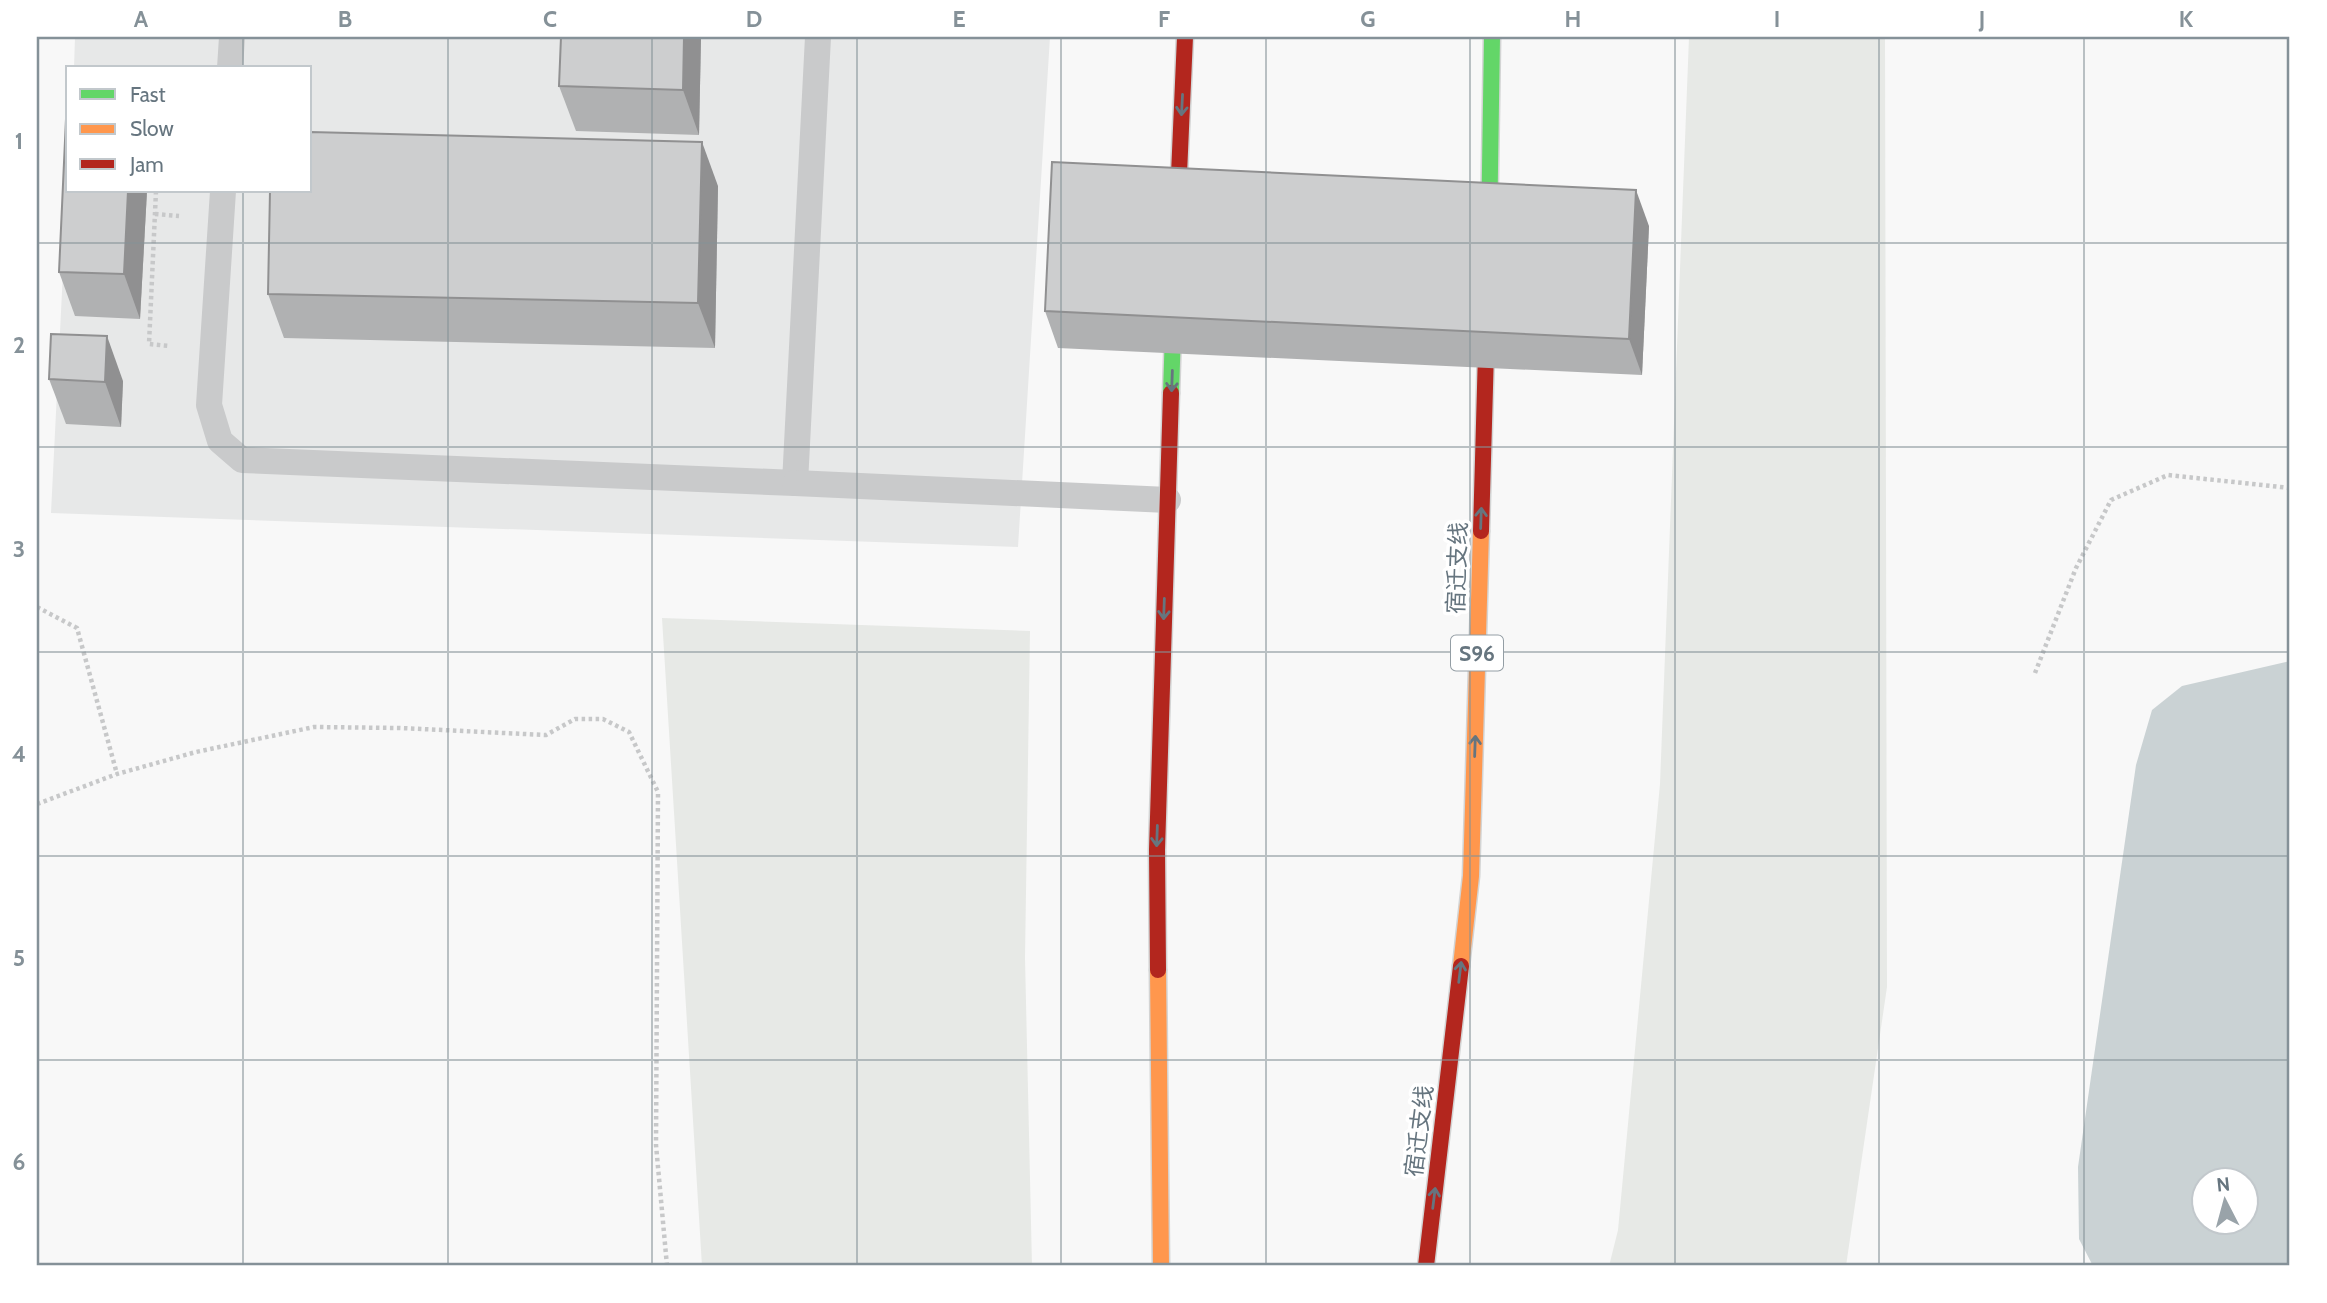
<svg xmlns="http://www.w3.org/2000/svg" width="2327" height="1303" viewBox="0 0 2327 1303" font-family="Cabin,'Noto Sans SC',sans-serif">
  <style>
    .built { fill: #e7e8e8 }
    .green { fill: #e7e9e6 }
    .water { fill: #cad2d4; fill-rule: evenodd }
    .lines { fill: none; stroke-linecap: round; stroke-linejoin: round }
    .fast-casing { stroke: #d3d4d4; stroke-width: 19 }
    .slow-casing { stroke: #d3d4d4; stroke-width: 19 }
    .jam-casing { stroke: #d3d4d4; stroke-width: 19 }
    .path { stroke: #c7c8c9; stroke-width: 4.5; stroke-dasharray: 3.5 3.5; stroke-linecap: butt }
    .lane { stroke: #c9cacb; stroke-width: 26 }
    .fast { stroke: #63d668; stroke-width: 16 }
    .slow { stroke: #ff974d; stroke-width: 16 }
    .jam { stroke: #b3261e; stroke-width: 16 }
    .wall { fill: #b0b1b2 }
    .shaded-wall { fill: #909091 }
    .building { fill: #cdcecf; stroke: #909091; stroke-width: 2 }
    .oneway { stroke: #66757f }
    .grid { fill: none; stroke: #859198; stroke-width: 2; stroke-opacity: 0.55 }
    .labels { text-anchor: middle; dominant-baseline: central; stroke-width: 7; stroke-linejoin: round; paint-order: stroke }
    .shield { fill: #fff; stroke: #949ea5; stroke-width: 2 }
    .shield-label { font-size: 21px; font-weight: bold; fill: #66757f }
    .street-label { font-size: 23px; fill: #66757f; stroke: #fff }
    .neatline { fill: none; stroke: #859198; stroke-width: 2.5 }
    .grid-label { font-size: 23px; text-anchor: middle; font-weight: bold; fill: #859198 }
  </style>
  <rect width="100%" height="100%" fill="#f8f8f8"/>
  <!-- built -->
  <path class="built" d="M75,37h975l-32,510 -967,-34 17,-342v20h242v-123h-236z"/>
  <!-- green -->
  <g class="green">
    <path d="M1689,37h196l2,950 -41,279h-237l9,-36 42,-446z"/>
    <path d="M662,618l368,13 -5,327 7,308h-330z"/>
  </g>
  <!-- water -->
  <path class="water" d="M2290,661v605h-197l-14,-27 -1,-72 58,-402 16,-55 30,-24zM2204,1180h42v42h-42z"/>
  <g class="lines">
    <!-- fast casing -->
    <g class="fast-casing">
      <g id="fast">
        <path d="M1489,234l3,-197"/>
        <path d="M1171,393l3,-92"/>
      </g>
    </g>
    <!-- slow casing -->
    <g class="slow-casing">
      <g id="slow">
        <path d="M1461,966l10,-90 10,-345"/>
        <path d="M1158,970l3,296"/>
      </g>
    </g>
    <!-- jam casing -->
    <g class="jam-casing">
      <g id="jam">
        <path d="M1177,220l8,-183"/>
        <path d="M1481,531l6,-215"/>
        <path d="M1158,970l-1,-120 14,-457"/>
        <path d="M1426,1266l35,-300"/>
      </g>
    </g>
    <!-- path -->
    <g class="path">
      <path d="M156,191l-7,153 20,2"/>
      <path d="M155,214l24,2"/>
      <path d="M37,607l40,21 40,146"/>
      <path d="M2035,673l41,-105 35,-68 57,-25 122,13"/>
      <path d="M37,804l80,-30 79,-22 118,-25 86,1 146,7 29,-16h28l26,13 29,60 -2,353 11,121"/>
    </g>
    <!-- lane -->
    <g class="lane">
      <path d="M230,68l2,-31"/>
      <path d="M223,191l-14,214 11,36 22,19 553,23 23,-446"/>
      <path d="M795,483l373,17"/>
    </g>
    <!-- fast -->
    <use href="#fast" class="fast"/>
    <!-- slow -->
    <use href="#slow" class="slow"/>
    <!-- jam -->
    <use href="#jam" class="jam"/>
  </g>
  <!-- wall -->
  <g class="wall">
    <path d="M561,37h140l-2,98 -123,-4 -17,-45z"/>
    <path d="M718,186l-3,162 -431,-10 -16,-44z"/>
    <path d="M147,191l-7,128 -65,-3 -16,-44z"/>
    <path d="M1649,226l-7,149 -584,-27 -13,-37z"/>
    <path d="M49,379l74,2 -2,46 -55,-3z"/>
  </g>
  <!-- shaded-wall -->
  <g class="shaded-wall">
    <path d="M684,37h17l-2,98 -16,-45z"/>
    <path d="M702,142l16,44 -3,162 -17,-45z"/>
    <path d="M1636,190l13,36 -7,149 -13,-36z"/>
    <path d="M128,191h19l-7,128 -16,-45z"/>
    <path d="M107,336l16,45 -2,46 -16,-45z"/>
  </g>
  <!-- building -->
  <g class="building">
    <path d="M561,37h123l-1,53 -124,-4z"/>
    <path d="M68,75v116h60l-4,83 -65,-2z"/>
    <path d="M310,132l392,10 -4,161 -430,-9 2,-103h40z"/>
    <path d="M1052,162l584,28 -7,149 -584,-28z"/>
    <path d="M51,334l56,2 -2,46 -56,-3z"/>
  </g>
  <!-- one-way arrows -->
  <defs><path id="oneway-shaft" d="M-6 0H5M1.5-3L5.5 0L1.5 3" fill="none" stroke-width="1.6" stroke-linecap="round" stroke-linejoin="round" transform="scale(1.75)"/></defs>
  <g class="oneway">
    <use href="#oneway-shaft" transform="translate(1182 105) rotate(93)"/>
    <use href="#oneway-shaft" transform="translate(1172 381) rotate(92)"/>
    <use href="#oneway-shaft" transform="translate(1481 518) rotate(-88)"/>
    <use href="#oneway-shaft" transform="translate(1164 609) rotate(92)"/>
    <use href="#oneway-shaft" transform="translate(1475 746) rotate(-88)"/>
    <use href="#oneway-shaft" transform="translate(1157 836) rotate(92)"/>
    <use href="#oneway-shaft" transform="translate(1460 972) rotate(-83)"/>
    <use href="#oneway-shaft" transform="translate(1434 1198) rotate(-83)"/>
  </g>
  <!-- grid -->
  <path class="grid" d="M243,37v31M448,37v1229M652,37v1229M857,37v1229M1061,37v1229M1266,37v1229M1470,37v1229M1675,37v1229M1879,37v1229M2084,37v1229M243,191v1075M37,243h2253M37,447h2253M37,652h2253M37,856h2253M37,1060h2253"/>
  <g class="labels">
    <!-- shield labels -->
    <rect class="shield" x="1451" y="635.5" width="52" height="35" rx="5"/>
    <g class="shield-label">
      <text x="1477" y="653">S96</text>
    </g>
    <!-- street labels -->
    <g class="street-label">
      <text transform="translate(1457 568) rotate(-88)">宿迁支线</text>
      <text transform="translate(1419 1131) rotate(-83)">宿迁支线</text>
    </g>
  </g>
  <!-- border -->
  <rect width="2327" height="1303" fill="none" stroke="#ffffff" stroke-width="77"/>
  <!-- legend -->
  <rect x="66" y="66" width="245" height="126" fill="#ffffff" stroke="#c2c8cc" stroke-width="2"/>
  <rect x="80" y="89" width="35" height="10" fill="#63d668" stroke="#c2c8cc" stroke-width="2"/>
  <text x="130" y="102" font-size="21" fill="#66757f">Fast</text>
  <rect x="80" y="124" width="35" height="10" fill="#ff974d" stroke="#c2c8cc" stroke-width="2"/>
  <text x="130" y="136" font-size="21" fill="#66757f">Slow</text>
  <rect x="80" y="159" width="35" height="10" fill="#b3261e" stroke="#c2c8cc" stroke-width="2"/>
  <text x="130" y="172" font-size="21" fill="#66757f">Jam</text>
  <!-- north arrow -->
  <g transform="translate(2225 1201) rotate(354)"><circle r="33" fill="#ffffff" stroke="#c2c8cc" stroke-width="2"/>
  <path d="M0-5L12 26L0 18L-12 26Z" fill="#99a3a9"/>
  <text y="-10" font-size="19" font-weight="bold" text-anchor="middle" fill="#66757f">N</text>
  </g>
  <rect x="38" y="38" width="2250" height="1226" class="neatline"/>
  <g class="grid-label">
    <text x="141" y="27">A</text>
    <text x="345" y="27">B</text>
    <text x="550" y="27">C</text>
    <text x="754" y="27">D</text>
    <text x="959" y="27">E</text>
    <text x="1164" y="27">F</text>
    <text x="1368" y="27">G</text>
    <text x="1573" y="27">H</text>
    <text x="1777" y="27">I</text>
    <text x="1982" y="27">J</text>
    <text x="2186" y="27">K</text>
    <text x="19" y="149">1</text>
    <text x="19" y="353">2</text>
    <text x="19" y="557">3</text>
    <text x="19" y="762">4</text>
    <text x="19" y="966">5</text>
    <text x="19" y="1170">6</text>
  </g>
</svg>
